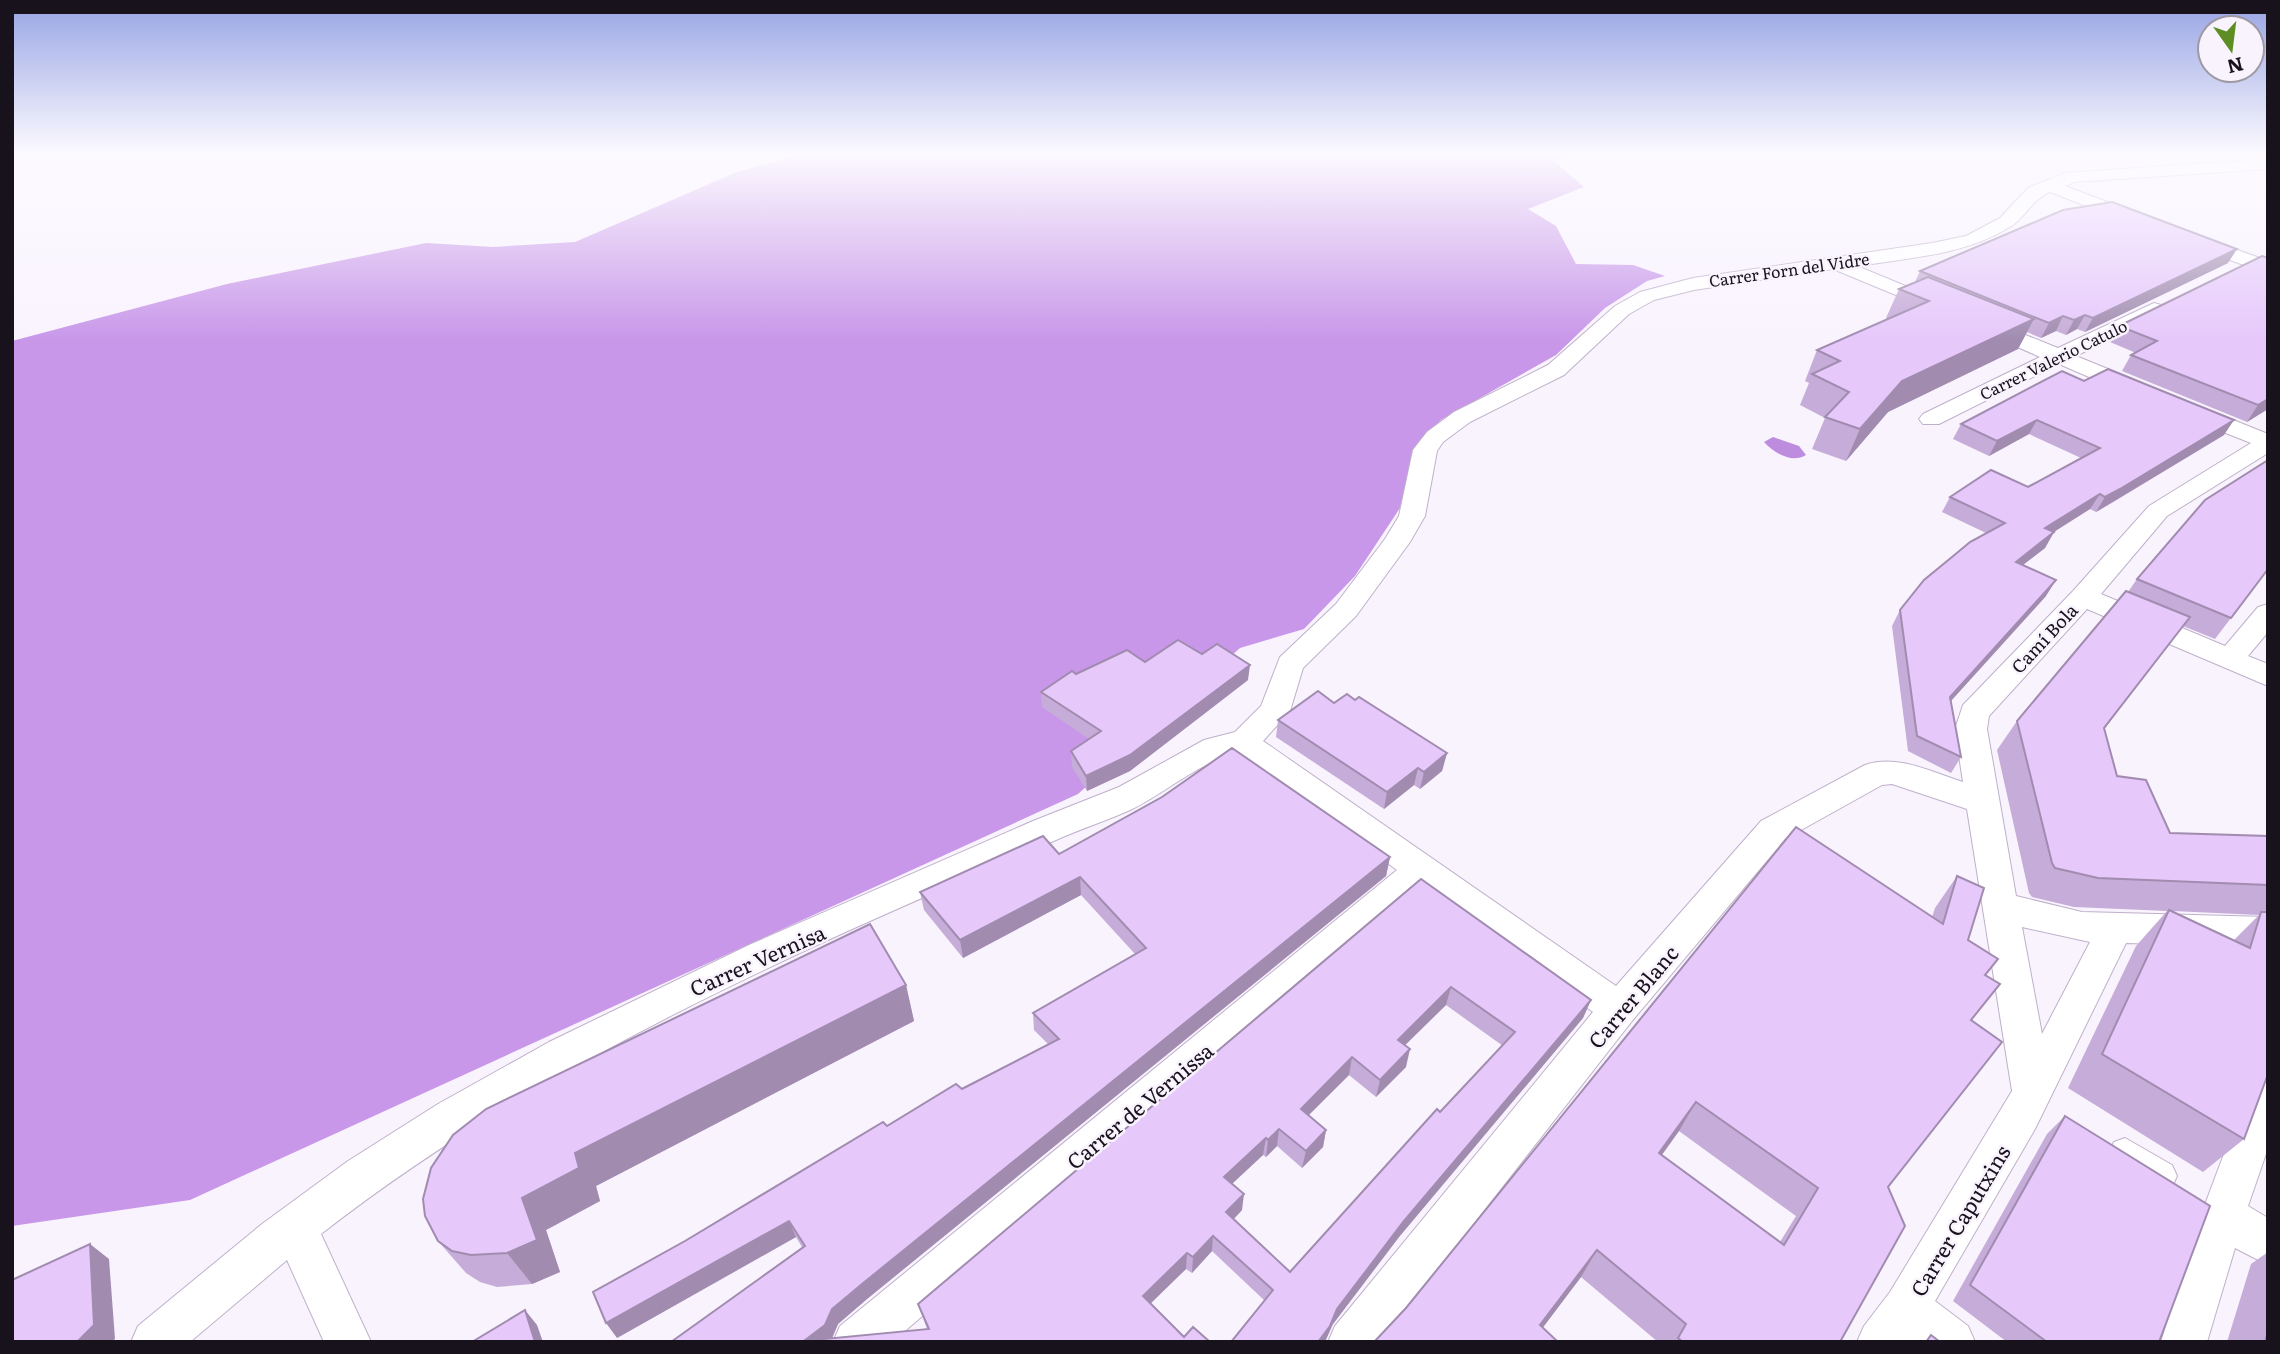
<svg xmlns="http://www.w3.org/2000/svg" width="2280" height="1354" viewBox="0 0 2280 1354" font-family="Literata,serif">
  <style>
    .forest { fill: #c897e9 }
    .water { fill: #bd8cde }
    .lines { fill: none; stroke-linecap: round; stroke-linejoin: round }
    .pedestrian-casing { stroke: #bfb0ca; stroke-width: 2 }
    .minor-casing { stroke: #bfb0ca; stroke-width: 2 }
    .pedestrian { fill: #fff; fill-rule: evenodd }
    .minor { fill: #fff; fill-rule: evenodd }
    .wall { fill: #c6acd8; fill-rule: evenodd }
    .shaded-wall { fill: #a18cb0 }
    .building { fill: #e6c8fb; stroke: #a18cb0; stroke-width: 2; fill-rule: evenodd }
    .labels { text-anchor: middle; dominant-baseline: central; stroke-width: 5; stroke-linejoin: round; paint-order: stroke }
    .far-street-label { font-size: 16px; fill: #18121c; stroke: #f9f3fe }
    .street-label { font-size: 18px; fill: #18121c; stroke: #f9f3fe }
    .near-street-label { font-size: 21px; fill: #18121c; stroke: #f9f3fe }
  </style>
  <rect width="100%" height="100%" fill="#f9f3fe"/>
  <!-- forest -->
  <path class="forest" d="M809,152h764l-19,9 30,26 -56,22 28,17 20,38 57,1 32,11 -18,5 -42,27 -49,47 -115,65 -26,27 -15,61 -45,68 -51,53 -64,19 -162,146 -888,406 -178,26v-885l215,-57 199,-41 67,4 82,-5 162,-70z"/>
  <!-- water -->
  <path class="water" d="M1773,437l26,9 7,9c-14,9 -32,-2 -42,-13z"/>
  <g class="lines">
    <!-- pedestrian casing -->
    <g class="pedestrian-casing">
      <path id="pedestrian" d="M2125,1138l47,27 5,11 -5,11 -11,5 -47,-28 -5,-11 5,-11z"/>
    </g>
    <!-- minor casing -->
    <g class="minor-casing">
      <g id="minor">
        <path d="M2268,159v10l-194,13 -9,4 77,29 3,4 -3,4h-12l-80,-31c-18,7 -25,26 -40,35 -45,28 -101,31 -153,39l87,36 3,4 -3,4 -7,2 -104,-43 -139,21 -40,10 -25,14 -65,61 -94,47 -27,20 -6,9 -12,65 -15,26 -54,74 -53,52 -13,43 -27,30 353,245 145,-165 104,-56c33,-11 66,7 98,17l-8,-53 8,-24 110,-114 76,-85 102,-63 -66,-26 -4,-5 4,-5h16l67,27v19l-101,63 -66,78 124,52 33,-39 10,-3v28l-20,24 20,8v22l-181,-77 -98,107 -2,13 29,167 66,16 186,5v30l-142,-4 -91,186 -100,172 33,25 7,16 -64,-2 -54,2 7,-16 26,-34 122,-201 -45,-282 -75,-25 -10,1 -97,54 -153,182 -251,321h-53l7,-16 258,-314 -171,-123 -530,453h-59l7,-16 557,-456 -160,-115c-30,1 -77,42 -107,55 -24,11 -50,19 -74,30 -254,109 -515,222 -735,394l50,108h-47l-37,-82 -97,82h-59l7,-16 124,-102 86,-63 90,-57 111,-62 200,-97 284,-124 86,-34 85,-47 31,-8 26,-26 19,-49 56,-53 49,-65 14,-23 14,-66 14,-18 27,-20 94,-47 67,-59 25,-14 53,-14 239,-35 34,-7 34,-18 28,-30 37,-15zM2022,927l68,15 -48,92z"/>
        <path d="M2196,235l72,26v13l-79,-29 -2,-4 2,-4z"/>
        <path d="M2154,303l7,2 3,4 -3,4 -85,43 66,27 3,5 -3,5h-16l-67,-29 -120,60h-16l-4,-5 4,-5 117,-57 -61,-27 -3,-4 3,-4h14l65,26z"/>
        <path d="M2268,1072v76l-20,58 20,12v47l-33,-17 -28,94h-46l40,-127 47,-125 6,-13z"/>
      </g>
    </g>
    <!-- pedestrian -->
    <use href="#pedestrian" class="pedestrian"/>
    <!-- minor -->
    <use href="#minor" class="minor"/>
  </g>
  <!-- wall -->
  <g class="wall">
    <path d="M2262,256l6,153 -21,13 -125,-51 9,-16 5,-2 -26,-11 9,-16z"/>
    <path d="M2228,263l-143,69 -8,-3 -11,6 -10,-4 -15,7 -14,-6 -9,17 -130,63 -42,49 -34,-12 13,-31 -25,-13 9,-22 -4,-2 12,-31 71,-31 -2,-1 13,-29 16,-7 5,-11z"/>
    <path d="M2084,381l140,54 -114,69 -14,8 -6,-3 -36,23 -9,16 -22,17 23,31 -96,106 11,55 -10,16 -43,-22 -16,-125 8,-16 86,-77 -44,-21 8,-15 78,-10 53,-29 -52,-24 -40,22 -36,-17 8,-15z"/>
    <path d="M2268,569l-53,70 -32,-13 -79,103 13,47 53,57 98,3v238l-24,65 -41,33 -135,-84 68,-142 31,-35 -93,-4 -42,-10 -3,-4 -32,-143 20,-29 111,-129 9,-13zM2173,911l86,4 -25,25z"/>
    <path d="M1145,662l103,18 -118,91 -43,20 -15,-24 -1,-16 18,-12 -47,-32 -1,-15 35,-18z"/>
    <path d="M1334,703l113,50 -5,18 -22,18 -6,-4 -30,24 -108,-72 2,-17z"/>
    <path d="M1059,854l331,3 -4,19 -519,423 -29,25 -6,15 95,-10 -9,-25 503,-425 170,121 -8,18 -184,219 -66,87 -68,-23 -53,-50 -20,22 -6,-4 -36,34 34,34 26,5h-539l131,-95 -6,-10 -179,101 270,-212 161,-82 -14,-14 -1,-17 102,-59 -54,-59 -118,63 -39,-48 -4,-18zM1446,1005l57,41 -213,226 -56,-53 8,-9 -10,-26 31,-29 3,2 11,-11 25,22 21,-21 3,-17 -18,-15 41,-40 27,22 30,-30 -1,-22z"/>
    <path d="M1957,876l11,64 18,35 -15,45 -83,167 -48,155h-182l-77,-65 -38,50 -169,15 558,-425 3,-9zM1679,1131l117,85 -16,26 -118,-87z"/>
    <path d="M906,985l8,36 -318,165 4,15 -54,29 14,42 -28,12 -35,3 -17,-5 -14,-9 -28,-32z"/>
    <path d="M2065,1116l94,226h-152l-54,-41 94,-167z"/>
    <path d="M2268,1252v90h-41l24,-78z"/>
  </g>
  <!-- shaded-wall -->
  <g class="shaded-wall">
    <path d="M2237,249l-9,14 -143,69 8,-14z"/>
    <path d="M2085,315l-8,14 -11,6 8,-15z"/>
    <path d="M2063,316l-7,15 -15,7 8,-15z"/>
    <path d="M2034,319l-16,30 -130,63 -42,49 14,-32 42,-48z"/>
    <path d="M2268,399v10l-21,13 11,-17z"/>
    <path d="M2037,420l-8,14 -40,22 8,-15z"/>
    <path d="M2234,420l-10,15 -128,77 9,-15z"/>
    <path d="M2100,494l-10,15 -54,34 9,-15z"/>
    <path d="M2054,532l-9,16 -38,29 9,-15z"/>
    <path d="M2056,580l-10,16 -106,117 10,-16z"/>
    <path d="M2190,617l-22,29 -86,112 22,-30z"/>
    <path d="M1250,665l-2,15 -118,91 -43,20 -1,-15z"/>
    <path d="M1447,753l-5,18 -22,18 4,-17z"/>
    <path d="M1418,768l-4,17 -30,24 3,-17z"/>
    <path d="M1390,857l-4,19 -519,423 -29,25 -7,16 -27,2 28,-33 30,-25z"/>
    <path d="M1080,877l1,18 -118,63 -3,-18z"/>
    <path d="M906,985l8,36 -318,165 4,15 -54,29 14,42 -28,12 -25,-31 15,-55 53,-45z"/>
    <path d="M1451,987l-5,18 -53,52 5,-17z"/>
    <path d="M1591,1000l-8,18 -184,219 -66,87 -8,18h-7l19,-33 67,-88z"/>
    <path d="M1410,1049l-4,18 -30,30 4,-17z"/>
    <path d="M1352,1057l-3,18 -51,51 3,-17z"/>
    <path d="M1696,1102l-17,29 -37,51 17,-29z"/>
    <path d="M1279,1129l-2,17 -11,11 2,-17z"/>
    <path d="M1326,1130l-3,17 -21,21 4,-17z"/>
    <path d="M1266,1138l-3,17 -41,38 2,-16z"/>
    <path d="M1244,1194l-2,16 -17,18 1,-16z"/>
    <path d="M789,1221l7,16 -179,101 -11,-15z"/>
    <path d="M1213,1236l-1,15 -20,22 1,-16z"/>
    <path d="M90,1244l19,15 6,80 -4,3h-34z"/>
    <path d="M1597,1250l-16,27 -49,65 8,-17z"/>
    <path d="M1187,1253l-1,16 -43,42v-15z"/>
    <path d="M525,1310l12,15 6,17h-8z"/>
  </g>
  <!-- building -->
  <g class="building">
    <path d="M2112,202l125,47 -144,69 -8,-3 -11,5 -11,-4 -14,7 -129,-52 143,-61z"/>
    <path d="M2262,256l6,2v141l-10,6 -127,-50 26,-14 -38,-15z"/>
    <path d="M1928,277l106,42 -132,62 -42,48 -35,-12 24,-25 -37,-18 28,-13 -23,-11 112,-49 -30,-12z"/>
    <path d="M2108,369l126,51 -114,69 -15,8 -5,-3 -55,34 9,4 -38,30 40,18 -106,117 11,60 -44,-21 -17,-126 24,-30 28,-23 18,-15 35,-19 -55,-26 41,-27 37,17 72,-39 -63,-28 -40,21 -36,-17 101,-53 22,10z"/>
    <path d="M2268,460v109l-37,49 -94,-39 68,-79z"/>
    <path d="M2126,591l64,26 -86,111 13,48 29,4 24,53 98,3v49l-170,-7 -43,-10 -3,-5 -35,-142z"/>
    <path d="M1178,640l24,14 15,-10 33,21 -120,90 -44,21 -15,-25 30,-20 -60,-39 31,-21 4,3 51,-24 18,12z"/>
    <path d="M1318,691l16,12 13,-9 8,6 4,-3 88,56 -23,19 -6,-4 -31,24 -109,-72z"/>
    <path d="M1232,748l158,109 -528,427 -30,25 -7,16 -21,16 125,-12 -11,-25 503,-425 170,121 -187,221 -67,88 -7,17 -12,16h-87l42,-52 -60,-54 -20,21 -6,-4 -44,43 41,41 9,-10 17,15h-539l134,-96 -16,-25 -183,102 -13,-31 92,-51 198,-119 4,4 69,-42 6,5 97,-50 -26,-26 113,-65 -66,-71 -120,63 -40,-48 123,-56 16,18 103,-57zM1451,987l64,45 -75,80 -3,-3 -147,163 -64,-60 18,-18 -20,-17 42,-39 2,2 11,-11 27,22 20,-21 -25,-21 51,-52 28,23 30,-31 -12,-9z"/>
    <path d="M1796,827l147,97 14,-48 27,12 -16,52 30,19 -13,16 15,9 -29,36 31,22 -114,145 17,39 -65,116h-157l-5,-4 8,-14 -89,-74 -57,75 18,17h-184l32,-34zM1696,1102l122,86 -34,57 -125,-92z"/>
    <path d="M2169,910l81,38 11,-36h7v162l-24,65 -142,-85z"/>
    <path d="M870,924l36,61 -331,168 4,15 -57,30 15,42 -30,13 -36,2 -19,-4 -14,-10 -13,-25 -2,-17 8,-31 22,-33 33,-26z"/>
    <path d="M2065,1116l145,90 -51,136h-112l-77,-57z"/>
    <path d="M90,1244l4,81 -17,17h-65v-62z"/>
    <path d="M525,1310l10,32h-63z"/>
    <path d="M2268,1331v11h-3z"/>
    <path d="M1931,1335l9,7h-14z"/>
  </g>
  <!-- sky -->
  <linearGradient id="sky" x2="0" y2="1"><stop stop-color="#97a4e4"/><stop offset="0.45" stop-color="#fcfaff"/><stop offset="1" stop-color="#fcfaff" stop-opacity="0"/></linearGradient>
  <rect width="2280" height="341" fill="url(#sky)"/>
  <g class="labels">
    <!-- far-street labels -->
    <g class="far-street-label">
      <text transform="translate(1789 269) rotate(-8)">Carrer Forn del Vidre</text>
      <text transform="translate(2053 359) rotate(-26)">Carrer Valerio Catulo</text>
    </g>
    <!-- street labels -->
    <g class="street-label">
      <text transform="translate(2044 638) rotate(-47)">Camí Bola</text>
    </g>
    <!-- near-street labels -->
    <g class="near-street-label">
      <text transform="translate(757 959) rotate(-24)">Carrer Vernisa</text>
      <text transform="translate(1632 996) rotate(-50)">Carrer Blanc</text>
      <text transform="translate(1139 1105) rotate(-40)">Carrer de Vernissa</text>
      <text transform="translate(1959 1220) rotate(-59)">Carrer Caputxins</text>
    </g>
  </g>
  <!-- border -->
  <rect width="2280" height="1354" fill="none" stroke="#18121c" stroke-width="28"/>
  <!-- north arrow -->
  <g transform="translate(2231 49) rotate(166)"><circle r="33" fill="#f9f3fe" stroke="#9f99a4" stroke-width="2"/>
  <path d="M0-5L12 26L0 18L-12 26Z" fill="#5e8e23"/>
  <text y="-10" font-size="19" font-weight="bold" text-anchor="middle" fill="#18121c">N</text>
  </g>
</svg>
